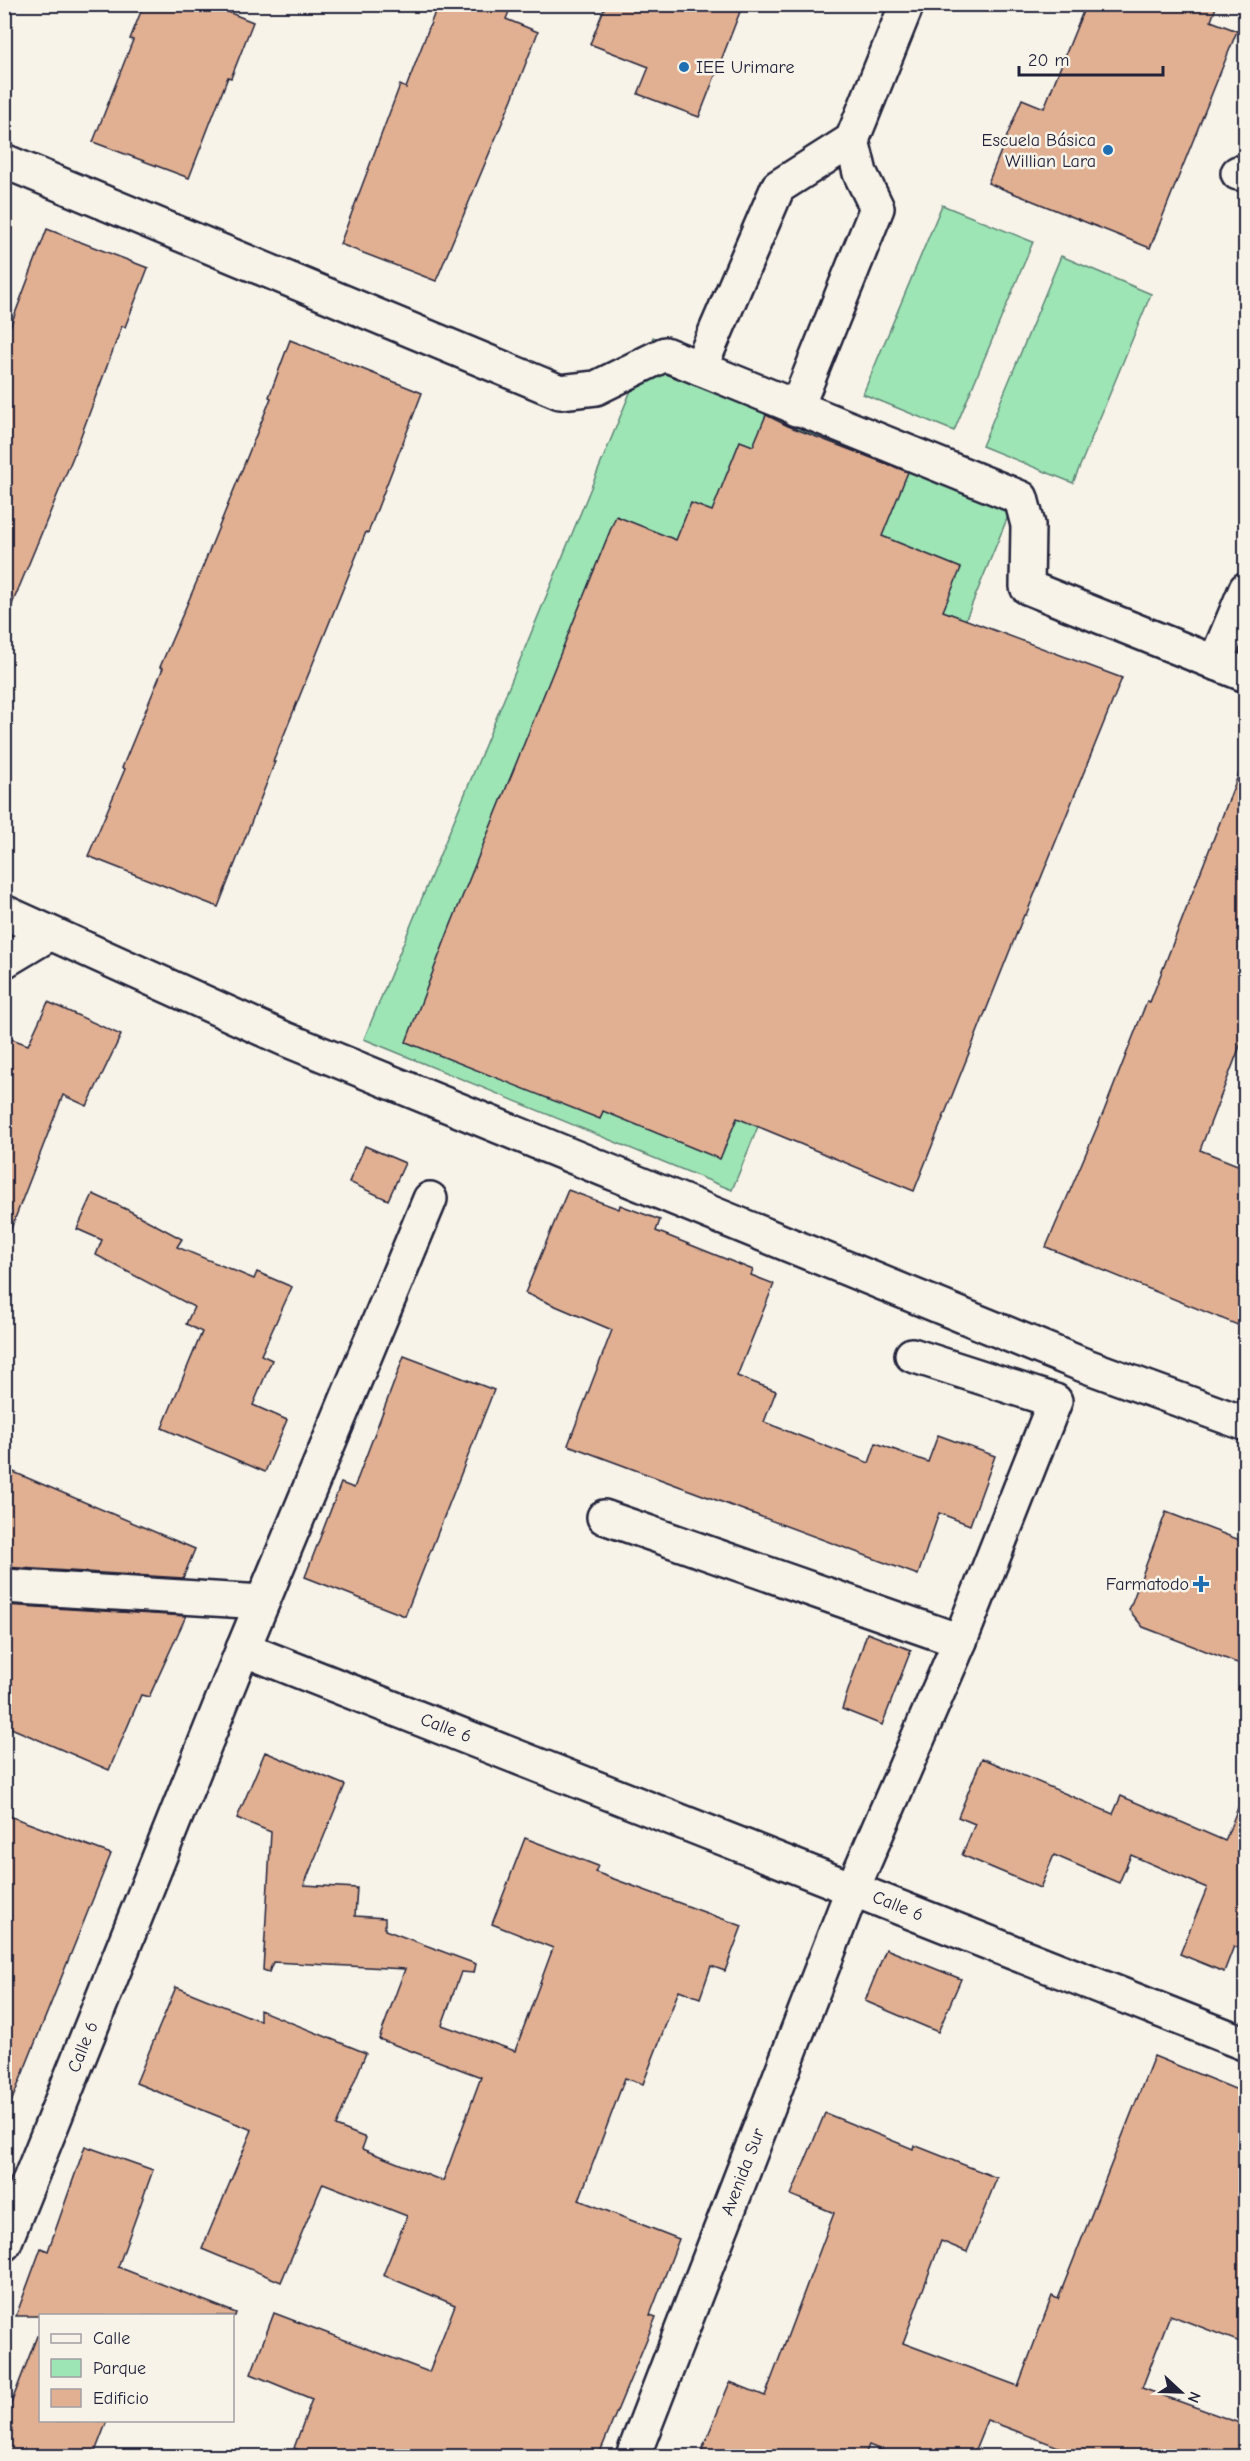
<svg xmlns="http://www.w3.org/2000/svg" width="1250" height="2461" viewBox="0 0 1250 2461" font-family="'Comic Neue',sans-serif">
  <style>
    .green { fill: #9de5b4; stroke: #608478; stroke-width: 1.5 }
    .building { fill: #e1b092; stroke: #22223b; stroke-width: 1.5 }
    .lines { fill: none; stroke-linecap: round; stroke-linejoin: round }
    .minor-casing { stroke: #22223b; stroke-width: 38 }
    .minor { stroke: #f7f3e8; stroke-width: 33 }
    .poi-dot { fill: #1f6fb2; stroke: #f7f3e8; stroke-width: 2 }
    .labels { text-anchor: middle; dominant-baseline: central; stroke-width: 5; stroke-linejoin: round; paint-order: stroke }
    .poi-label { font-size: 18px; fill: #22223b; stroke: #f7f3e8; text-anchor: end }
    .street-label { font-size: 18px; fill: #22223b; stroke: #f7f3e8 }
  </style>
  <rect width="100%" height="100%" fill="#f7f3e8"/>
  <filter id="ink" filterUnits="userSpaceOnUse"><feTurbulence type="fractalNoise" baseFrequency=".0167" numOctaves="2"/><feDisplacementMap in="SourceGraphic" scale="12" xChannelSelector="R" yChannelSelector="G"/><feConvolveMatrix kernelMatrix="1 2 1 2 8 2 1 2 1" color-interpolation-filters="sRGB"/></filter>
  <g filter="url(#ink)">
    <!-- green -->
    <g class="green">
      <path d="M942,205l91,37 -79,189 -91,-37z"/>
      <path d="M1061,256l90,38 -78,189 -91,-37z"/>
      <path d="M653,337l367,150 -288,703 -368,-151z"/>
    </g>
    <!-- building -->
    <g class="building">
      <path d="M144,4h64l45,18 -22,56 -3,-1 -39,101 -96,-36 40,-102 -3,-1z"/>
      <path d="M438,4h74l-6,15 32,13 -26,67 -76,182 -96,-37 60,-159 6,3z"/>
      <path d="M606,4h137l-44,113 -61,-23 11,-27 -59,-23z"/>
      <path d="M1086,4h131l-6,17 26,10 -87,217 -162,-65 34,-84 22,9z"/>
      <path d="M47,229l101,39 -23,59 -3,-1 -49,131 -67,162 -2,-276z"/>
      <path d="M290,340l132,53 -54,140 -2,-1 -93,230h2l-57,145 -130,-51 37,-87 -3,-1 41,-100 -3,-1 37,-86 74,-183 -2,-1z"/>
      <path d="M766,415l22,11 120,46 -26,64 79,32 -18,43 179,67 -96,237h-2l-110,276 -177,-73 -17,41 -117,-48 -3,8 -194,-77 44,-115 166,-411 60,24 15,-37 21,8 28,-70 13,5z"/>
      <path d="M1243,763h2v270l-45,117 45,18v160l-199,-81 58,-136 43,-110 3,1z"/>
      <path d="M48,1002l73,33 -34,71 -24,-11 -56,144h-3v-203l24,9z"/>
      <path d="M365,1146l40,17 -17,37 -39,-18z"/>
      <path d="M568,1190l51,19 1,-4 40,15 -4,11 97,39 -2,5 23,9 -37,92 39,15 -12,31 105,41 7,-20 52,19 10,-27 57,21 -25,69 -31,-12 -21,62 -350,-130 44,-115 -87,-37z"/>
      <path d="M93,1194l35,16 54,29 -5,8 77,32 3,-7 35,15 -31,68 11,5 -19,45 34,15 -22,52 -103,-44 40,-96 -16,-8 8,-17 -98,-52 6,-15 -25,-11z"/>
      <path d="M404,1356l90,34 -89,226 -100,-39 36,-94 13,5z"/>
      <path d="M4,1468l191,81 -12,29 -179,-11z"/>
      <path d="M1166,1512l79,30v124l-102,-39 -14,-17z"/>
      <path d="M4,1605l182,11 -37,81 -8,-2 -32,75 -105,-45z"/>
      <path d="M867,1633l44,17 -29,75 -40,-16z"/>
      <path d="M265,1752l80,33 -41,100 53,3 -2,28 30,2v12l91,34 -2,9 -13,-1 -19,53 73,26 38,-103 -61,-24 33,-86 73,28 -3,6 147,54 -17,45 -14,-5 -11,32 -21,-8 -36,94 -18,-6 -46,122 100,39 -29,76 6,2 -58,140h-282l-22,-9 18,-49 -61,-25 23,-61 155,59 26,-67 -72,-30 24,-59 -84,-33 -42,99 -79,-33 50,-119 -116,-47 40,-96 84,34v-11l106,43 -30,73 30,12 -4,11 81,32 38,-104 -102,-38 26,-70 -132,-7 -4,10 -6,-2 8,-138 -34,-14z"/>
      <path d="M982,1758l131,56 8,-18 104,45 18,-46h2v156l-11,-5 -10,26 -44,-18 27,-66 -76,-33 -12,28 -65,-28 -14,33 -78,-33 13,-31 -17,-7z"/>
      <path d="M4,1814l107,40 -105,261h-2z"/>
      <path d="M886,1949l75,30 -23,53 -73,-31z"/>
      <path d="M1154,2056l91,37v251l-75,-29 -28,73 103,37v32h-160l-98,-37 -15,37h-74l-29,-12 -5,12h-165l31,-75 35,14 69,-183 -43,-18 34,-82 88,36 1,-4 83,33 -30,74 -26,-11 -38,102 115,43 34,-90 6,3z"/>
      <path d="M85,2146l68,24 -35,97 118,46 -1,3h-219l25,-68 7,3z"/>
      <path d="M37,2336l3,1v84h67l-14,36h-89v-35z"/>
    </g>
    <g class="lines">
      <!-- minor casing -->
      <g class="minor-casing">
        <g id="minor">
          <path d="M4,161l556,231 36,-4 69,-34 356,144 7,27 -1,62 219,88"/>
          <path d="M1238,173h8"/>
          <path d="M700,368l78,-181 74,-47 55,-136"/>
          <path d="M796,409l81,-201 -17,-35 -8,-33"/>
          <path d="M1215,663l31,-74"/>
          <path d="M4,912l281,127 796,325 165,60"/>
          <path d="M4,961l45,-27"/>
          <path d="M604,1517l356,124"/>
          <path d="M4,1586l258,16"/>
          <path d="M243,1649l187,-450"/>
          <path d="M4,2244l239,-595 1003,395"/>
          <path d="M633,2456l220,-568 107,-247 95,-240 -143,-46"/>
        </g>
      </g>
      <!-- minor -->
      <use href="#minor" class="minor"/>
    </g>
  </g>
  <!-- markers -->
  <g class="poi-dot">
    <circle cx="684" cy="67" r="6"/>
    <circle cx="1108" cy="150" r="6"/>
    <path d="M1198 1575h6v6h6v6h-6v6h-6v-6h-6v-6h6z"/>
  </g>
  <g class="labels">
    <!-- poi labels -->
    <g class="poi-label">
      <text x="696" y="67" text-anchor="start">IEE Urimare</text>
      <text x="1096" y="140">Escuela Básica<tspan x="1096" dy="21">Willian Lara</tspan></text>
      <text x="1189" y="1584">Farmatodo</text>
    </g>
    <!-- street labels -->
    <g class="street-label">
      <text transform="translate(446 1728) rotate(21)">Calle 6</text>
      <text transform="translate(898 1906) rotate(22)">Calle 6</text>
      <text transform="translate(83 2047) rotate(-68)">Calle 6</text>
      <text transform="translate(743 2172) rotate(-69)">Avenida Sur</text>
    </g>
  </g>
  <!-- margin -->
  <rect width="1250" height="2461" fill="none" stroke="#f7f3e8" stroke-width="24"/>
  <rect x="12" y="12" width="1226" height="2437" fill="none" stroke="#22223b" stroke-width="2" filter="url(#ink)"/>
  <!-- legend -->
  <rect x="39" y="2314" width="195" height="108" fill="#f7f3e8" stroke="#a29fa3" stroke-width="1.5"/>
  <rect x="51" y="2334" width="30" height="9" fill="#f7f3e8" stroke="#a29fa3" stroke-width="1.5"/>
  <text x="93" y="2344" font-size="18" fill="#22223b">Calle</text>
  <rect x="51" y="2359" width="30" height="18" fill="#9de5b4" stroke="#a29fa3" stroke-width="1.5"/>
  <text x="93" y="2374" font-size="18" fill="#22223b">Parque</text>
  <rect x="51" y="2389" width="30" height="18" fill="#e1b092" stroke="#a29fa3" stroke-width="1.5"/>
  <text x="93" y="2404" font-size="18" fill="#22223b">Edificio</text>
  <!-- north arrow -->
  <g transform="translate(1181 2392) rotate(112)" stroke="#f7f3e8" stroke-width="4.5" paint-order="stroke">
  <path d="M0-4.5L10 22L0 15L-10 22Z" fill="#22223b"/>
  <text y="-9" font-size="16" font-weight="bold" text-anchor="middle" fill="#22223b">N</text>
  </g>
  <!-- scale -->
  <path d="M1019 66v9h144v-9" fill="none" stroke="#22223b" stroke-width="3"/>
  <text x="1028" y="66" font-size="18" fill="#22223b" stroke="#f7f3e8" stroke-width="4.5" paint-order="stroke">20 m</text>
</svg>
